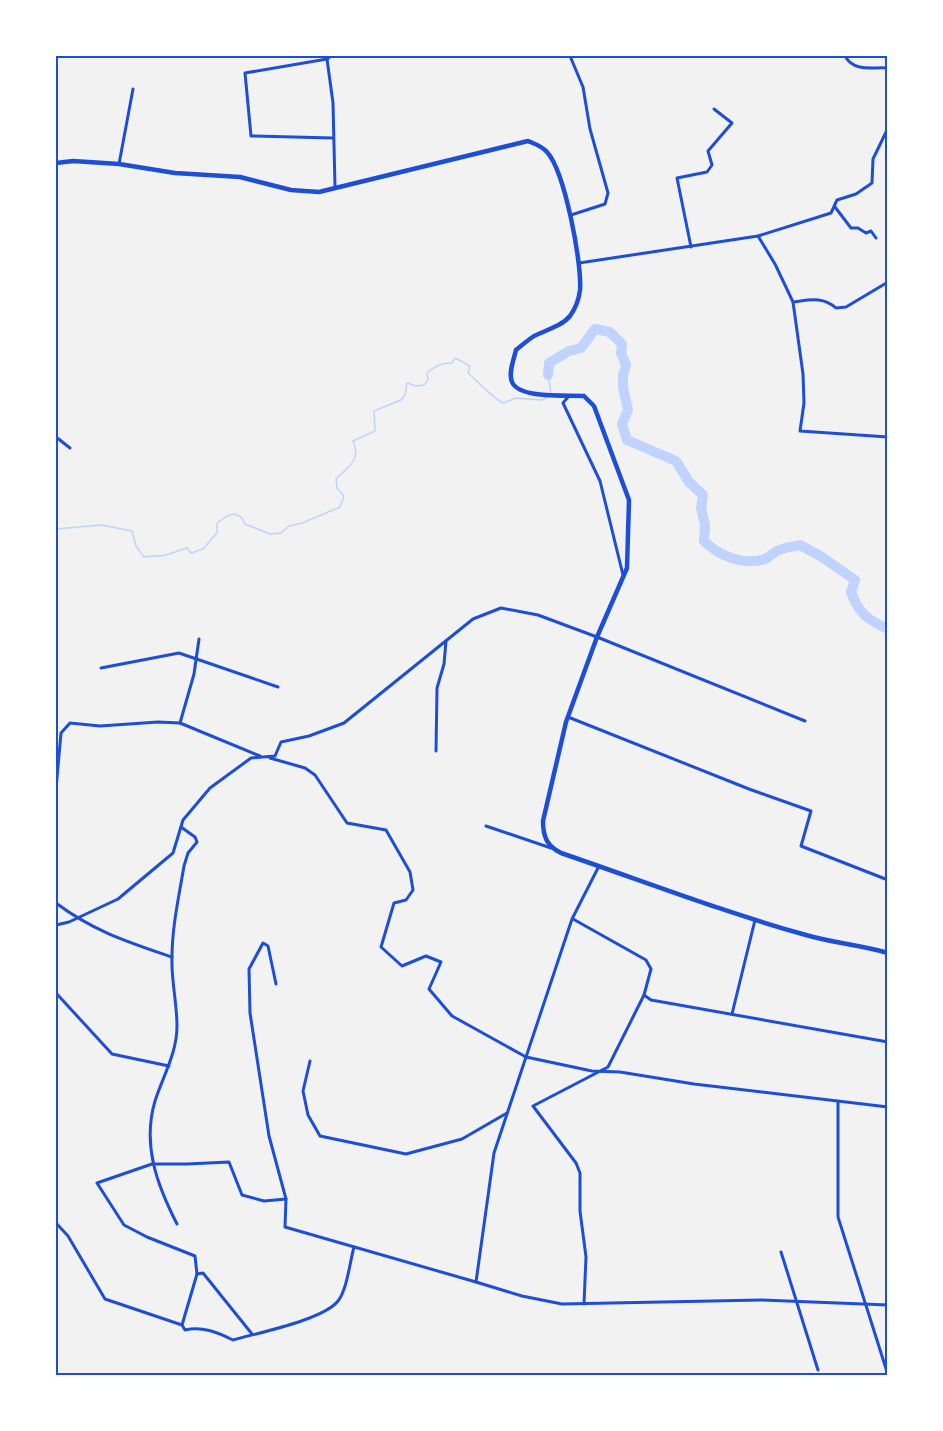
<svg xmlns="http://www.w3.org/2000/svg" width="943" height="1431" viewBox="0 0 943 1431" font-family="'Roboto Condensed',sans-serif">
  <style>
    .lines { fill: none; stroke-linecap: round; stroke-linejoin: round }
    .stream { stroke: #bfd3fe; stroke-width: 1.5 }
    .river { stroke: #bfd3fe; stroke-width: 10 }
    .minor { stroke: #1d4ed8; stroke-width: 3 }
    .primary { stroke: #1d4ed8; stroke-width: 4.5 }
    .neatline { fill: none; stroke: #1d4ed8; stroke-width: 2 }
  </style>
  <rect width="100%" height="100%" fill="#f2f2f2"/>
  <g class="lines">
    <!-- stream -->
    <g class="stream">
      <path d="M548,375l3,18"/>
      <path d="M56,529l45,-4 31,6 4,15 8,11c8,-2 15,0 22,-2 8,-2 13,-5 21,-7l4,5 12,-4 14,-16v-10c10,-8 22,-15 28,1l25,10 11,-1 8,-7 13,-3 38,-16 4,-11 -7,-8 -1,-9c11,-12 26,-18 17,-38l22,-10 -1,-20 27,-11 4,-5 2,-12 9,3 8,-1 4,-5 -1,-7c9,-7 13,-10 25,-10l3,-5 15,8 -2,7c9,8 26,26 35,30l13,-5 25,2 8,-3"/>
    </g>
    <!-- river -->
    <path class="river" d="M548,375l1,-12 20,-12 12,-3 14,-19 15,3 12,12 -1,9 5,12 -3,11v11l5,23 -6,14 5,16 49,21 13,21 14,13 -2,13 4,17 -1,16c15,15 40,25 61,18 5,-2 8,-6 12,-8 7,-4 16,-4 23,-6l22,12 33,23 -4,12c8,22 17,28 37,37"/>
    <!-- minor -->
    <g class="minor">
      <path d="M331,56l-4,3 -82,14 6,63 82,2"/>
      <path d="M570,56l13,31 7,42 18,64 -3,11 -34,11"/>
      <path d="M845,56c9,16 26,11 43,12"/>
      <path d="M327,59l6,44 2,84"/>
      <path d="M119,164l14,-75"/>
      <path d="M835,207l16,21h7l8,5 5,-2 5,7"/>
      <path d="M758,236l17,28 18,38 10,72 1,29 -4,28 88,6"/>
      <path d="M691,247l-14,-69 30,-6 5,-7 -4,-14 24,-28 -18,-14"/>
      <path d="M579,263l179,-27 73,-23 6,-13 19,-6 16,-11 1,-24 15,-31"/>
      <path d="M793,302c16,-2 30,-6 43,6l10,-1 42,-25"/>
      <path d="M568,397l-5,6 37,78 23,94"/>
      <path d="M56,437l14,11"/>
      <path d="M199,639l-5,35 -14,49 80,33"/>
      <path d="M101,668l78,-15 99,34"/>
      <path d="M568,717l181,72 62,22 -10,35 87,34"/>
      <path d="M436,751l1,-63 7,-24 2,-23"/>
      <path d="M270,758l35,10 10,7 32,48 39,7 24,42 3,18 -7,10 -12,3 -13,44 21,19 24,-10 15,6 -12,27 23,27 74,41 66,14 28,1 74,12 194,23"/>
      <path d="M56,789l5,-56 9,-10 30,3 58,-4 22,1"/>
      <path d="M486,826l65,22"/>
      <path d="M599,866l-27,53 -78,234 -18,129 46,14 40,8 199,-4 127,5"/>
      <path d="M56,903c37,28 72,39 116,54"/>
      <path d="M573,919l73,41 5,9 -7,26 7,5 237,42"/>
      <path d="M56,925l13,-3 49,-23 55,-46 10,-33 27,-32 41,-30 24,-2 6,-14 28,-6 35,-13 129,-104 28,-11 37,7 59,22 208,84"/>
      <path d="M276,984l-8,-38 -5,-3 -14,26 1,44 19,123 17,63"/>
      <path d="M56,993l56,61 57,12"/>
      <path d="M732,1014l23,-94"/>
      <path d="M310,1061l-7,30 5,24 12,21 86,18 56,-15 45,-26"/>
      <path d="M838,1102v115l50,158"/>
      <path d="M56,1223l12,13 37,63 77,26 3,5c17,-4 32,2 48,10 24,-7 90,-20 105,-39 9,-11 12,-40 16,-54"/>
      <path d="M177,1224c-20,-39 -35,-79 -22,-123 8,-25 22,-48 22,-75 0,-23 -6,-46 -5,-69 0,-30 7,-61 12,-91l4,-13 9,-11 -2,-5 -14,-10"/>
      <path d="M781,1252l37,118"/>
      <path d="M197,1274l6,-1 49,61"/>
      <path d="M584,1304l2,-47 -6,-46v-38l-4,-10 -43,-57 75,-39 36,-72"/>
      <path d="M182,1325l15,-51 -2,-18 -48,-19 -23,-12 -27,-42 55,-19h35l42,-2 13,33 22,6 22,-2 -1,28 191,55"/>
    </g>
    <!-- primary -->
    <path class="primary" d="M56,163l17,-2 46,3 56,9 65,4 51,13 28,2 209,-51c7,3 14,5 19,11 18,20 35,111 33,138 -1,9 -5,19 -10,26 -8,10 -24,14 -36,20 -6,4 -12,9 -18,14 -2,9 -8,23 -4,32 7,17 55,13 72,14l10,10 35,94 -2,68 -30,69 -31,85 -23,99c0,16 4,25 18,32 82,28 162,59 245,82 27,8 55,10 82,18"/>
  </g>
  <!-- border -->
  <rect width="943" height="1431" fill="none" stroke="#ffffff" stroke-width="114"/>
  <rect x="57" y="57" width="829" height="1317" class="neatline"/>
</svg>
